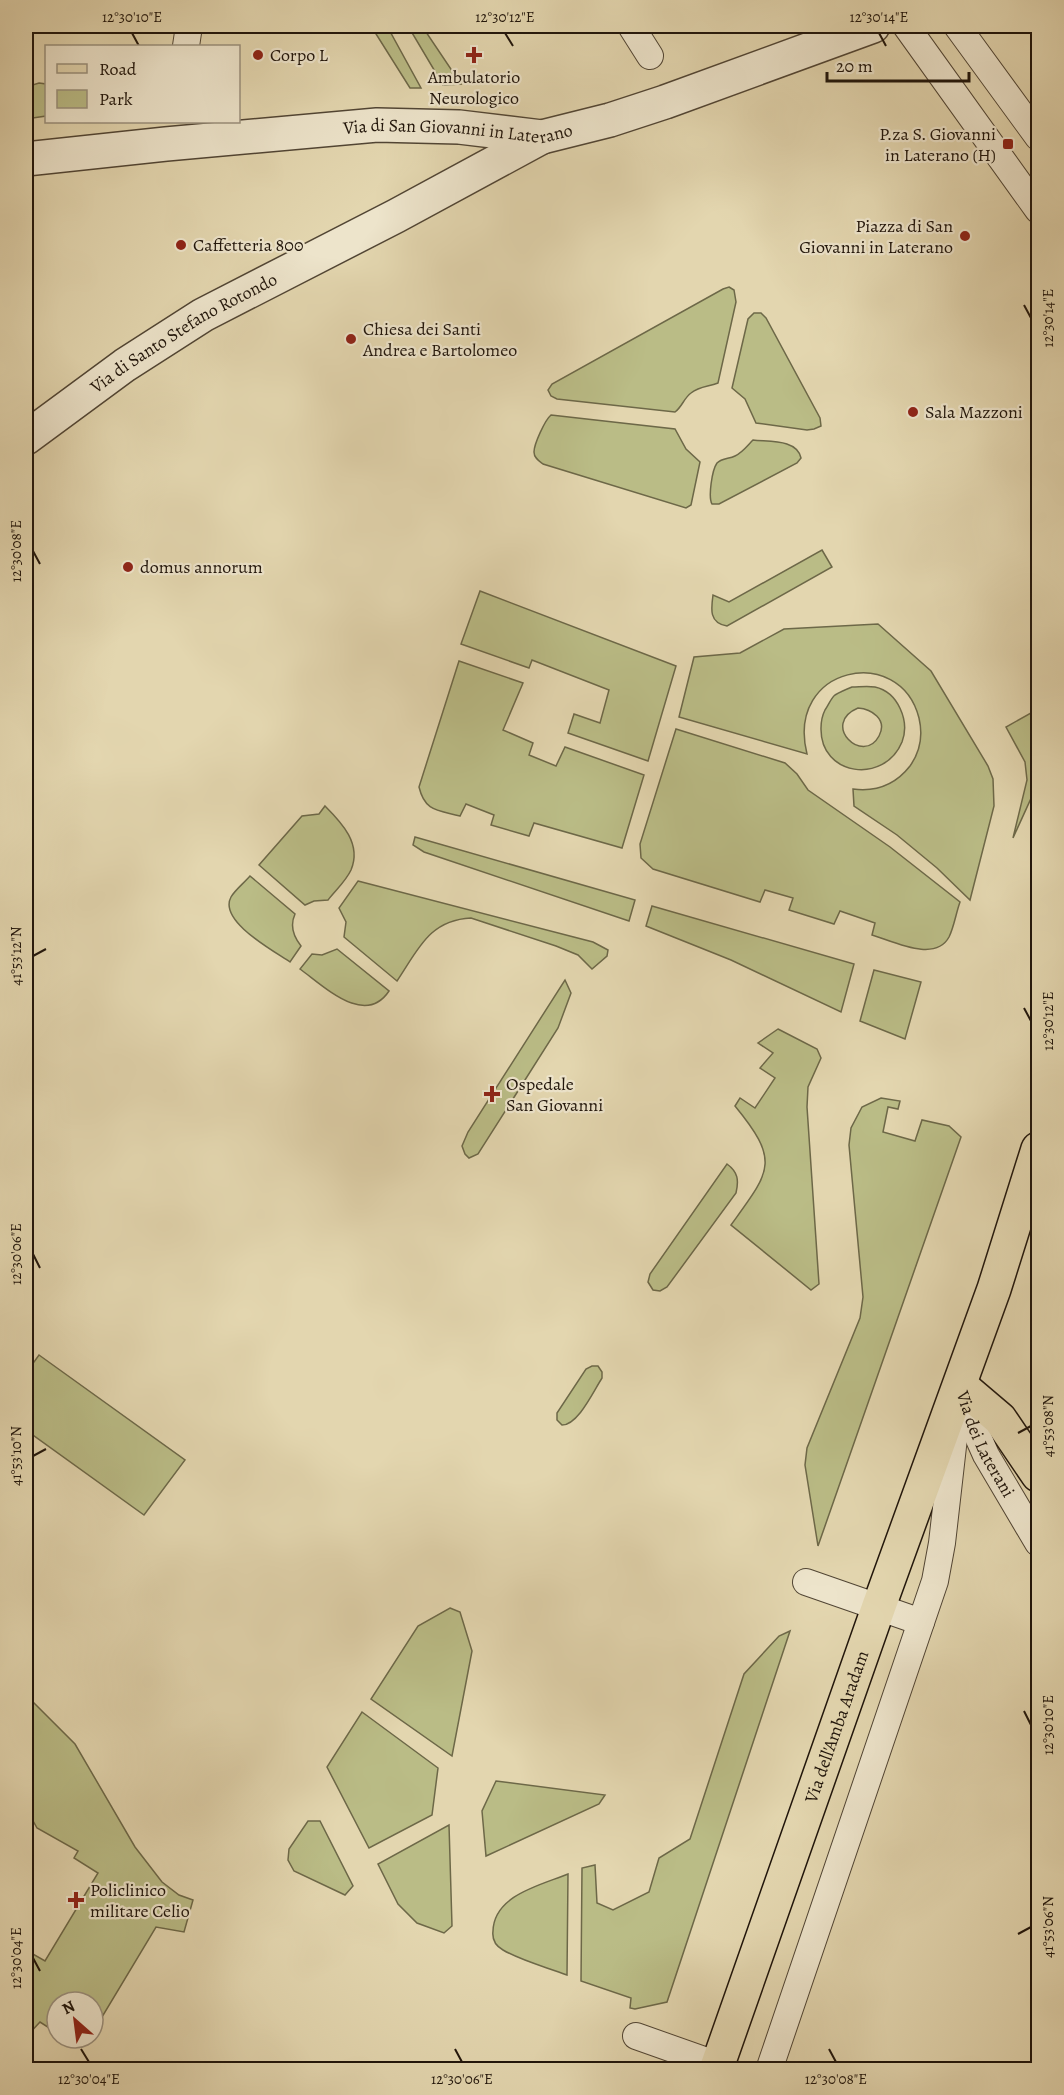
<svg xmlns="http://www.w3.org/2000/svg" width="1064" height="2095" viewBox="0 0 1064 2095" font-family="Alegreya,serif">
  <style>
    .green { fill: #babc86; stroke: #6d6848; stroke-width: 1.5; fill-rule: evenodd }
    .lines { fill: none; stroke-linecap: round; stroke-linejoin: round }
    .lane-casing { stroke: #514534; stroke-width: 28 }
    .street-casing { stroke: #514534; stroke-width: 36 }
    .primary-casing { stroke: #20150b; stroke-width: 36 }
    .lane { stroke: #ede4cb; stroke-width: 26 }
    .street { stroke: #ede4cb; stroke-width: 33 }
    .primary { stroke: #e3d6af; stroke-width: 33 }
    .ticks { fill: none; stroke: #20150b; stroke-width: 2 }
    .poi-dot { fill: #8f2418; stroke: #ede4cb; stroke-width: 2 }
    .labels { text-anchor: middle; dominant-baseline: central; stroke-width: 4.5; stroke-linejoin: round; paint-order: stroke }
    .poi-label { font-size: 18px; fill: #20150b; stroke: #ede4cb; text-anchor: start }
    .street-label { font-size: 18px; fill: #20150b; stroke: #ede4cb }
    .neatline { fill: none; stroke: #20150b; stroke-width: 2 }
    .ticks-label { font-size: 15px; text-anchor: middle; fill: #20150b }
  </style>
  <rect width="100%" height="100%" fill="#e3d6af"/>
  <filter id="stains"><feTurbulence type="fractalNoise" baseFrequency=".00333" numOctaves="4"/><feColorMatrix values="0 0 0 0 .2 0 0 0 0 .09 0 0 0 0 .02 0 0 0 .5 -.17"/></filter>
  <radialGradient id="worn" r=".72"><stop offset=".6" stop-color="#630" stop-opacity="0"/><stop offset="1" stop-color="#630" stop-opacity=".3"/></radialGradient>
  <!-- green -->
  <g class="green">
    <path d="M371,26h16l34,62h-11z"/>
    <path d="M408,26h14l39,58 -18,1z"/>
    <path d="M39,83l7,1v32l-20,3v-32z"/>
    <path d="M729,287l5,3 2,12 -18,81c-10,4 -18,3 -27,10 -7,5 -9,14 -16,19l-118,-13 -6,-3 -3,-6 4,-6 171,-95z"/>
    <path d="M754,313h7l5,5 54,100 1,8 -7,3 -7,1 -51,-7 -11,-24 -13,-11 16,-69z"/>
    <path d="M551,415l124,14 11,20 14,13 -9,43 -5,3 -143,-44c-4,-3 -9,-6 -9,-12 0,-8 11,-32 17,-37z"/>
    <path d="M753,440c16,2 44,-1 48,18l-4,5 -78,41h-7c-4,-7 0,-34 5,-41 5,-5 12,-4 18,-7 7,-3 13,-11 18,-16z"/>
    <path d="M822,550l10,17 -105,59c-18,-3 -16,-17 -14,-31l16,7z"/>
    <path d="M480,591l196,75 -28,95 -80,-28 6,-19 26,9 9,-33 -77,-30 -3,8 -68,-24z"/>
    <path d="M878,624l53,47 57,95 5,13 1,27 -24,94 -33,-32 -40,-33 -43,-29 -1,-17c23,3 43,-5 57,-23 10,-14 13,-31 9,-48 -19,-75 -134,-52 -112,36l-128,-37 15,-60 46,-4 44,-24z"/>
    <path d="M459,661l64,22 -20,47 30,13 -4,12 27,11 9,-19 79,28 -22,73 -88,-25 -5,13 -38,-11 3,-10 -28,-11 -6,12c-22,-6 -35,-4 -41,-29z"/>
    <path d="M852,687c7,0 15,-1 23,0 23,5 35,34 27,55 -18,43 -82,34 -81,-14 0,-8 1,-12 4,-18 3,-4 6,-12 10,-15 5,-3 12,-6 17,-8zM858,708c13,1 30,11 21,28 -16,30 -59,-12 -21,-28z"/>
    <path d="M1038,709v74l-25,55 14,-58 -2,-18 -19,-35z"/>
    <path d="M676,729l109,34 12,11 11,16 82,57 70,55c-4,11 -6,25 -11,35 -14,26 -56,4 -77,-2l3,-12 -35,-12 -6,13 -45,-14 4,-12 -28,-8 -5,12 -107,-33 -12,-11 -1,-14z"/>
    <path d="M325,806c17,17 37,38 26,64 -5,11 -16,21 -23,30l-14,1 -9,4 -46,-40 43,-49 17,-2z"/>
    <path d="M415,837l220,63 -6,21 -205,-69 -11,-7z"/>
    <path d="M250,876l45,38c-5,11 -2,22 6,32l-11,16c-16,-11 -72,-41 -59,-65 4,-7 13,-14 19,-21z"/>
    <path d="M358,881l235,61 15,8 -1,6 -15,13 -14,-14 -22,-9 -85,-28c-42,2 -53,32 -74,63l-53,-44 2,-15 -7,-14z"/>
    <path d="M652,906l202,58 -13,48 -110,-52 -85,-34z"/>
    <path d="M337,949l52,42c-24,36 -64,-4 -89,-22l12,-15 10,1z"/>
    <path d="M874,970l47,12 -16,57 -45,-18z"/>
    <path d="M565,980l6,13 -13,35 -80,126 -9,4 -4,-4 -3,-8 6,-14z"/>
    <path d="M778,1029l39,20 4,9 -13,29 -1,20 12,177 -8,6 -80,-65c39,-54 50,-63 4,-119l5,-8 15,10 20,-30 -15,-10 13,-15 -15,-10z"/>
    <path d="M881,1098l19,3 -2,8 -10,-2 -5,25 32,9 7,-21 27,6 12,11 -143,409 -13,-81 2,-17 53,-130 3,-21 -14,-152 2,-17 11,-21z"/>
    <path d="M727,1164c11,8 12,16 9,29l-69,94 -7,4 -7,-1 -5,-8 2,-8z"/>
    <path d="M39,1355l146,105 -41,55 -118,-85v-57z"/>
    <path d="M592,1366h6l4,6v6c-9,14 -24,47 -40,47l-5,-5v-7l29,-44z"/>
    <path d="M450,1608l10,4 12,39 -20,105 -81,-57 47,-73z"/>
    <path d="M790,1631l-123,371 -32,7 -5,-1 1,-10 -50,-17 1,-113 13,-3 2,38 16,7 36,-18 10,-34 31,-19 54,-165 35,-38z"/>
    <path d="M26,1695l49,49 60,103 27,35 17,13 14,5 -9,32 -28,-5 -63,105v-30h-36v31l-17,-11 -14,15v-87l19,11 53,-88 -24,-15 4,-7 -41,-23 -11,-20z"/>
    <path d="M362,1712l76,56 -6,47 -63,33 -42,-81z"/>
    <path d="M496,1781l109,14 -6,9 -113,52 -4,-45z"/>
    <path d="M308,1821h12l33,65 -8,9 -51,-24 -6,-11 1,-11z"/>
    <path d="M449,1825l3,101 -8,7 -27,-10 -19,-19 -20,-40z"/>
    <path d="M568,1874l-1,101c-21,-8 -45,-14 -64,-25 -7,-4 -11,-11 -10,-19 1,-36 48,-46 75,-57z"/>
  </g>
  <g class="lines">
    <!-- lane casing -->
    <g class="lane-casing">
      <g id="lane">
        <path d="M631,26l19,30"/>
        <path d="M906,26l132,184"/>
        <path d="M957,26l81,111"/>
        <path d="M186,46l3,-20"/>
        <path id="s1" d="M962,1391l12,37 12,27 52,88"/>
        <path d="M806,1582l115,40"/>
        <path d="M636,2036l82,29"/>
        <path d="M769,2070l166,-489 7,-38 14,-123"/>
      </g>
    </g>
    <!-- street casing -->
    <g class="street-casing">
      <g id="street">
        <path id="s2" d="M26,159l140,-15 211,-19 82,2 83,10 68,-17 55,-18 208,-76"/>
        <path id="s3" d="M26,438l99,-73 78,-50 193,-99 146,-79"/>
      </g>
    </g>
    <!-- primary casing -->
    <g class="primary-casing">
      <g id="primary">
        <path d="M960,1385l40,34 38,56"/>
        <path id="s4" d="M716,2070l163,-464 115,-317 44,-140"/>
      </g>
    </g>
    <!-- lane -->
    <use href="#lane" class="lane"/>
    <!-- street -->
    <use href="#street" class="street"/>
    <!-- primary -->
    <use href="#primary" class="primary"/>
  </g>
  <!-- ticks -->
  <path class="ticks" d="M132,33l7,13M505,33l8,13M879,33l7,13M1024,305l7,13M33,551l7,13M33,956l13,-7M1024,1008l7,13M33,1254l7,14M1018,1433l13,-7M33,1456l13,-7M1024,1711l7,14M1018,1934l13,-7M33,1958l7,13M81,2049l8,13M455,2049l7,13M829,2049l7,13"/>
  <!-- markers -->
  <g class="poi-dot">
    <circle cx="258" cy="55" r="6"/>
    <path d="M471 46h6v6h6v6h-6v6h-6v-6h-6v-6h6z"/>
    <rect x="1002" y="138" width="12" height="12" rx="3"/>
    <circle cx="965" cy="236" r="6"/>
    <circle cx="181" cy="245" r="6"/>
    <circle cx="351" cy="339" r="6"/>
    <circle cx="913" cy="412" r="6"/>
    <circle cx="128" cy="567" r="6"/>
    <path d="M489 1085h6v6h6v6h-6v6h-6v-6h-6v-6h6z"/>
    <path d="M73 1891h6v6h6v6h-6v6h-6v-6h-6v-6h6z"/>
  </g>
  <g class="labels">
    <!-- poi labels -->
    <g class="poi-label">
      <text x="270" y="55">Corpo L</text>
      <text x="474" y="77" text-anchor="middle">Ambulatorio<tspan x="474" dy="21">Neurologico</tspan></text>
      <text x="996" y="134" text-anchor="end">P.za S. Giovanni<tspan x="996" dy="21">in Laterano (H)</tspan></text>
      <text x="953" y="226" text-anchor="end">Piazza di San<tspan x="953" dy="21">Giovanni in Laterano</tspan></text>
      <text x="193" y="245">Caffetteria 800</text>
      <text x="363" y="329">Chiesa dei Santi<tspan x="363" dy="21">Andrea e Bartolomeo</tspan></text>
      <text x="925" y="412">Sala Mazzoni</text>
      <text x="140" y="567">domus annorum</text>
      <text x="506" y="1084">Ospedale<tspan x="506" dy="21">San Giovanni</tspan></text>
      <text x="90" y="1890">Policlinico<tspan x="90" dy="21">militare Celio</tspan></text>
    </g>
    <!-- street labels -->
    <g class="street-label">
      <text stroke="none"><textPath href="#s2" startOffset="434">Via di San Giovanni in Laterano</textPath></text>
      <text stroke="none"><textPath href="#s3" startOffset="190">Via di Santo Stefano Rotondo</textPath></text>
      <text stroke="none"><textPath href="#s1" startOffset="58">Via dei Laterani</textPath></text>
      <text stroke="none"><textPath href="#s4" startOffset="364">Via dell'Amba Aradam</textPath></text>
    </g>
  </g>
  <!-- margin -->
  <rect width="1064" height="2095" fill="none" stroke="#e3d6af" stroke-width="66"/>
  <!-- legend -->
  <rect x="45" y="45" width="195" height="78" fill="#ede4cb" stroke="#9b917e" stroke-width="1.5"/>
  <rect x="57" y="64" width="30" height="9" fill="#e3d6af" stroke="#9b917e" stroke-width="1.5"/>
  <text x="99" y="75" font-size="18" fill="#20150b">Road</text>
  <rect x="57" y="90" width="30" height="18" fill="#babc86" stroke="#9b917e" stroke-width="1.5"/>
  <text x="99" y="105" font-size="18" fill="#20150b">Park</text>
  <!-- north arrow -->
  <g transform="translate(75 2020) rotate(332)"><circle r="28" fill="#ede4cb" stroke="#9b917e" stroke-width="1.5"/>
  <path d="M0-4.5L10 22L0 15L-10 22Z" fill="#8f2418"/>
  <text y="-9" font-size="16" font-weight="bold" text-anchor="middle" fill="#20150b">N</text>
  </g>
  <!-- scale -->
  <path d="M827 72v9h142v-9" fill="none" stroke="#20150b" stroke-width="3"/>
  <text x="836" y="72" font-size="18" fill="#20150b" stroke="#ede4cb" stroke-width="4.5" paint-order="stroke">20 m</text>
  <rect x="33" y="33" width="998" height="2029" class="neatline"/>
  <g class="ticks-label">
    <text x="132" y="22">12°30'10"E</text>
    <text x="505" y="22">12°30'12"E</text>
    <text x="879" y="22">12°30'14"E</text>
    <text transform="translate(1048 318) rotate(-90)" y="5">12°30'14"E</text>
    <text transform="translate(16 551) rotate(-90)" y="5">12°30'08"E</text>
    <text transform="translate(16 956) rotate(-90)" y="5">41°53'12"N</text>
    <text transform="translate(1048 1021) rotate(-90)" y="5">12°30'12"E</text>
    <text transform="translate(16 1254) rotate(-90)" y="5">12°30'06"E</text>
    <text transform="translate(1048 1426) rotate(-90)" y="5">41°53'08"N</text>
    <text transform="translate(16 1456) rotate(-90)" y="5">41°53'10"N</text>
    <text transform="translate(1048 1725) rotate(-90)" y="5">12°30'10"E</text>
    <text transform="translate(1048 1927) rotate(-90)" y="5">41°53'06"N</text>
    <text transform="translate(16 1958) rotate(-90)" y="5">12°30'04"E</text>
    <text x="89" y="2084">12°30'04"E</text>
    <text x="462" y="2084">12°30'06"E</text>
    <text x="836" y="2084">12°30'08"E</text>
  </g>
  <rect width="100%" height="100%" filter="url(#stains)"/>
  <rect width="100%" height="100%" fill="url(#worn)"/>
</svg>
